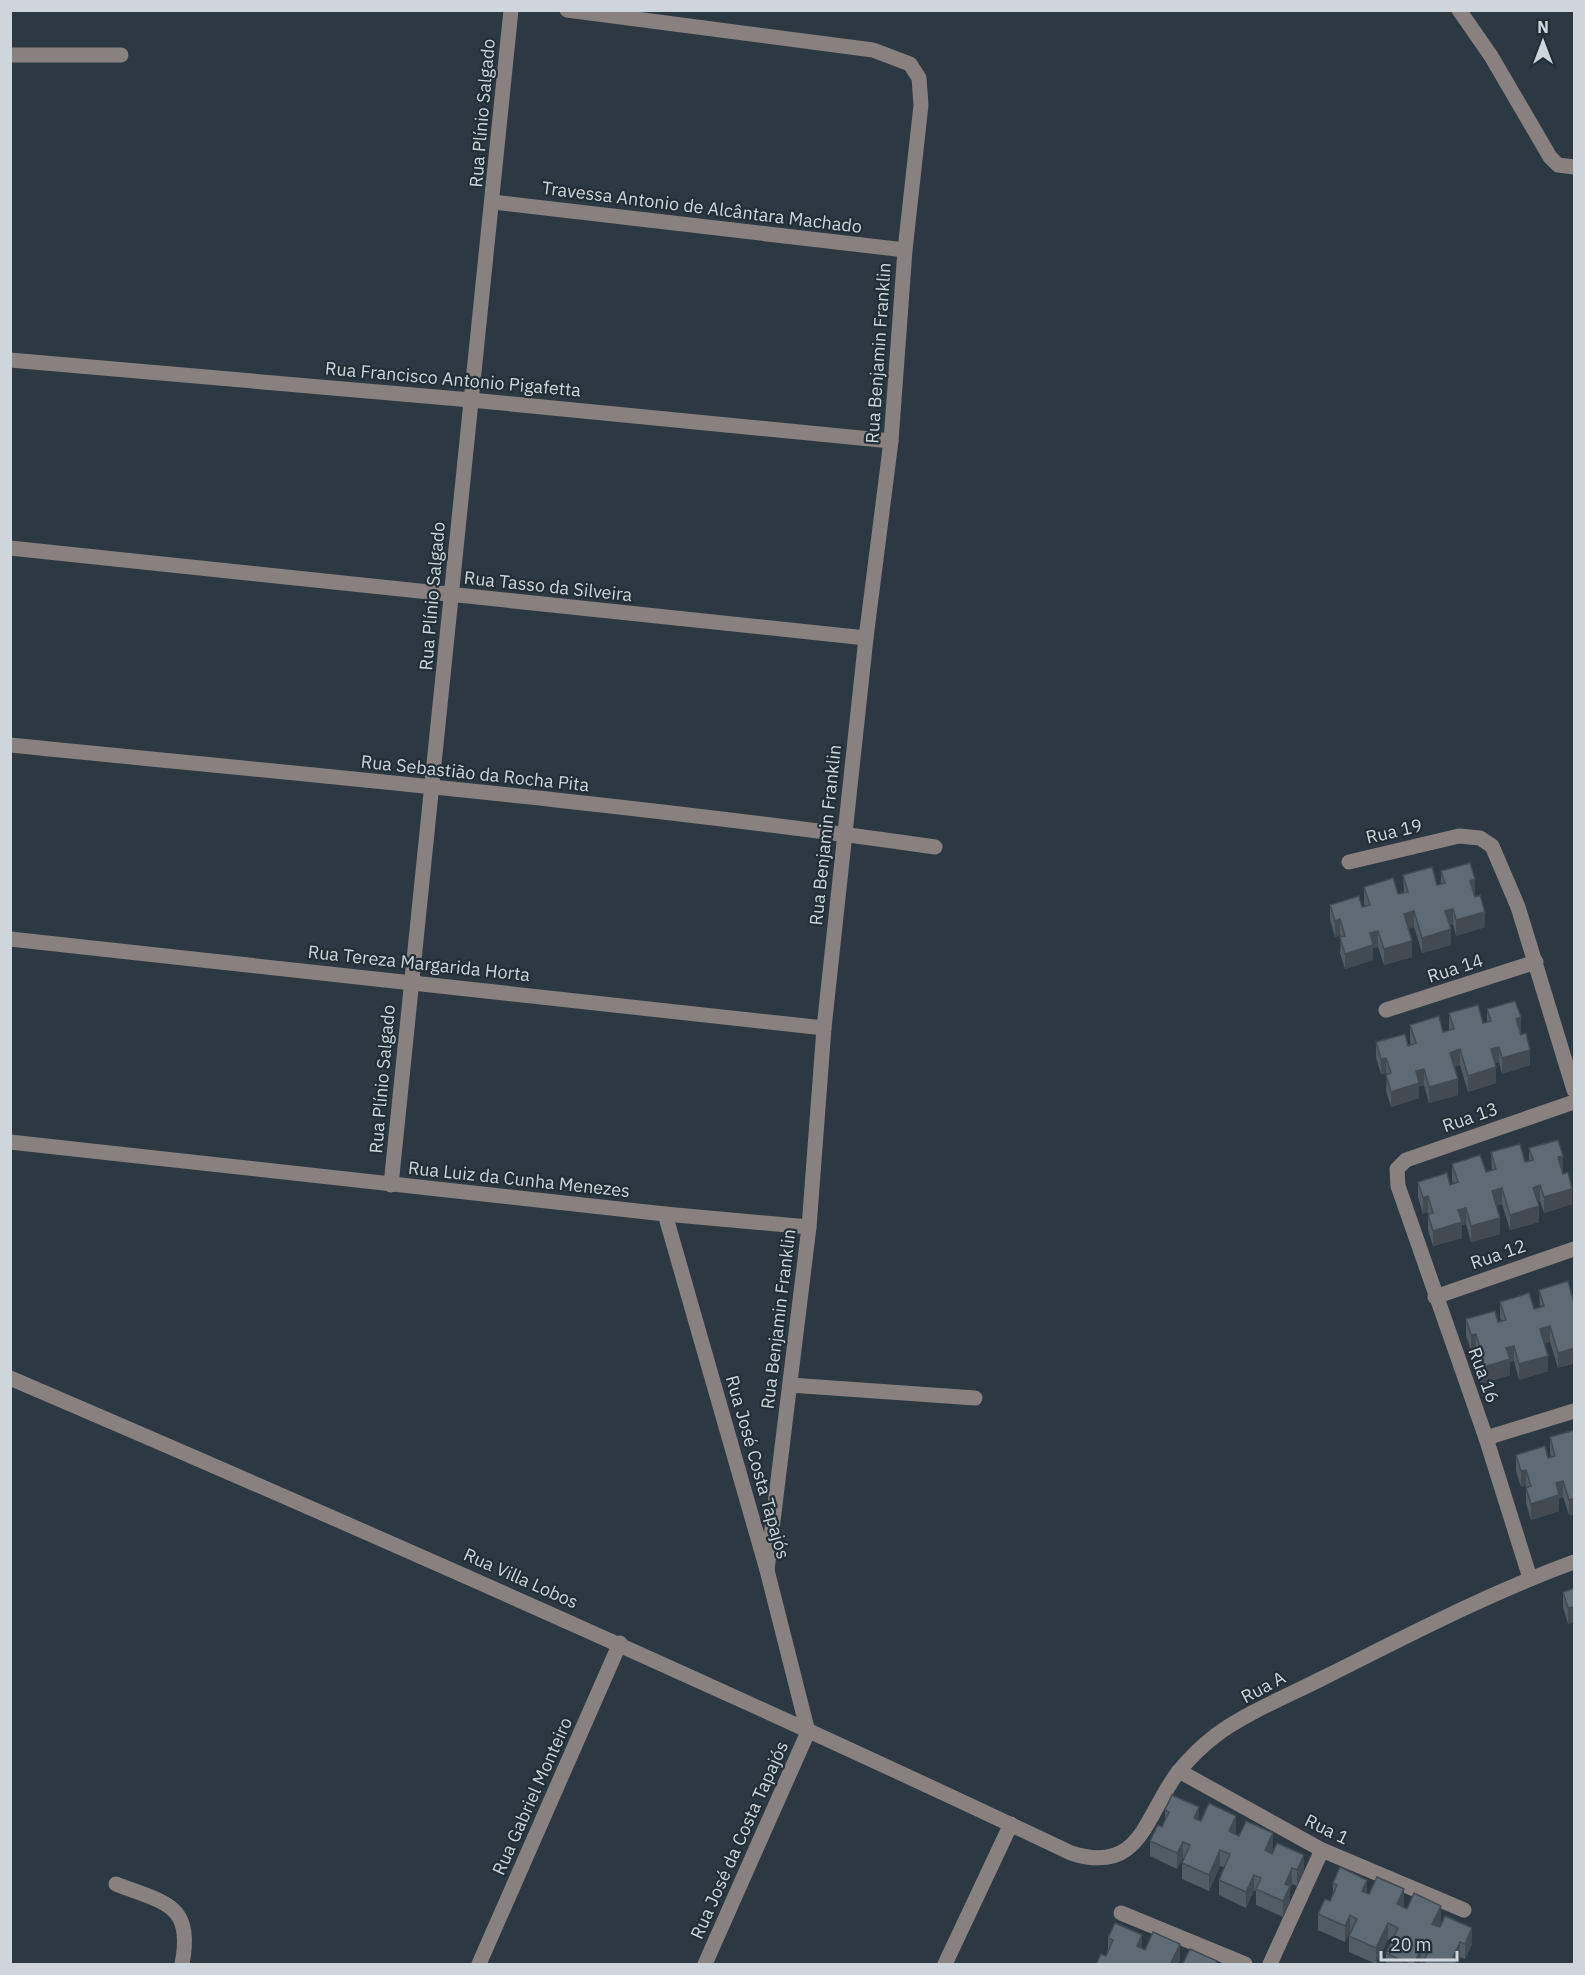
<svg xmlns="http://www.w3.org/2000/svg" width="1585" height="1975" viewBox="0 0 1585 1975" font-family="'IBM Plex Sans',sans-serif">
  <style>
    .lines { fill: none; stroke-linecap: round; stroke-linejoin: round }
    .minor { stroke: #898180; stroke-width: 15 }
    .wall { fill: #515c65 }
    .shaded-wall { fill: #424b52 }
    .building { fill: #5e6b75; stroke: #424b52; stroke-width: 1.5 }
    .labels { text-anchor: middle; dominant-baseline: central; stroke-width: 4.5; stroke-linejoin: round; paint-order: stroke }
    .street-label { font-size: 18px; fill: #ced5db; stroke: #232f37 }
  </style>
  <rect width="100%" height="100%" fill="#2d3942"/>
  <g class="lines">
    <!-- minor -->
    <g class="minor">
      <path d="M567,10l306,40 37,14 9,14 2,27 -16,145 -14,191 -25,197 -42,390 -15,199 -42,343"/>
      <path d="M1459,10l32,46 59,101 8,8 16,2"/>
      <path d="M10,55h111"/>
      <path d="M493,202l412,48"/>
      <path d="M10,360l461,40 420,41"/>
      <path d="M10,548l856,90"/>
      <path d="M10,745c309,31 618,58 925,102"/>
      <path d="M1349,862l110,-26 21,2 12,8 26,61 56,183"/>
      <path d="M10,939l814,89"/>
      <path d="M1386,1010l150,-48"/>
      <path d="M10,1142l655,72 144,13"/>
      <path d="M391,1185l120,-1175"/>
      <path d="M665,1214l102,356 41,162 -103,232"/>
      <path d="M1435,1297l139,-48"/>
      <path d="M10,1378c357,153 711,309 1061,475 71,23 74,-39 108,-82 10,-12 24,-26 36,-35 28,-22 79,-43 112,-60 82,-41 162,-83 247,-114"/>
      <path d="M790,1385l185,13"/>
      <path d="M1486,1438l88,-27"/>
      <path d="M1530,1578l-44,-140 -88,-252 -1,-17 9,-9 168,-58"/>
      <path d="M1179,1771l143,79 142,60"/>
      <path d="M116,1884c48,19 78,19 66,80"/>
      <path d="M1121,1913l124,51"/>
      <path d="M479,1964l141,-321"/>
      <path d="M945,1964l66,-140"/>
      <path d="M1270,1964l52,-114"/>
    </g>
  </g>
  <!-- wall -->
  <g class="wall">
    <path d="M1441,871l34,24 10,32 -29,9 -3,-12 -4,1 2,20 -29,8 -8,-26 -6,2 4,28 -28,8 -6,-18 -5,1v12l-28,9 -5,-16 1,-16 -1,-2 -5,2 -5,-17v-15l32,2h3l-1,-4v-16l34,7 6,-1 -1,-18 34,10 4,-1z"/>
    <path d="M1487,1009l34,24 9,32 -28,9 -3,-12 -4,1 1,20 -28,9 -8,-27 -6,2 4,28 -29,8 -5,-18 -5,1v12l-28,9 -5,-16 1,-16 -1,-2 -5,1 -5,-16v-16l32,4 3,-1 -1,-4v-16l33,7 6,-1v-18l34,10 4,-1z"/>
    <path d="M1529,1148l34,24 9,32 -28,9 -4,-12 -3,1 2,20 -29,8 -8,-26 -6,2 4,28 -29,8 -5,-18 -4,1v13l-29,8 -5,-16v-18l-5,2 -5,-17v-15l32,3 3,-1 -1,-4v-16l34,8 6,-2 -1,-18 34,10 4,-1z"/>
    <path d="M1539,1290l34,10 2,-1v64l-17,5 -8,-26 -6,1 4,28 -29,9 -5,-19 -4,1v13l-29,9 -5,-16 1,-16 -1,-2 -5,1 -5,-16v-16l32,3 3,-1 -1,-4v-15l34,7 6,-2z"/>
    <path d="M1575,1430v84l-6,1 -6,-18 -4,1v13l-28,9 -5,-17v-18l-5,2 -5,-16v-16l32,3 3,-1 -1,-4v-16z"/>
    <path d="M1575,1588v56l-2,-4 1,-16 -1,-2 -5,2 -5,-17v-15z"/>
    <path d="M1165,1810l71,22 -1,2 38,14 -2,5 33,18 -7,15 -5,-2 -2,5v13l-7,15 -27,-12v-14l-2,-1 -8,18 -27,-13v-15l5,-13 -4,-1 -11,25 -27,-12v-16l2,-5h-1l-6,11 -27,-13v-15l12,-14 3,-5z"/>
    <path d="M1333,1883l71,22 -1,2 38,15 -2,4 33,18 -7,15 -5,-2 -2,8h-35l-2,-1v1h-35v-12l6,-12 -4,-2 -12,25 -27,-12v-16l3,-4 -2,-1 -5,11 -27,-12v-16l12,-13 3,-6z"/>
    <path d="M1108,1938l34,11 38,11 -3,5h-81l10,-9 2,-6z"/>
  </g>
  <!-- shaded-wall -->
  <g class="shaded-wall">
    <path d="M1475,879v16l-5,1v-15z"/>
    <path d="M1453,909v15l-8,2v-15z"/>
    <path d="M1414,911v16l-10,3v-16z"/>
    <path d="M1485,912v15l-29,9v-16z"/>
    <path d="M1340,919v16l-5,2v-16z"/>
    <path d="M1451,929v16l-29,8v-15z"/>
    <path d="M1378,931v16l-5,1v12l-28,9v-15l25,-21z"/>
    <path d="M1412,941v16l-28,8v-16z"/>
    <path d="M1521,1017v16l-5,1v-15z"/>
    <path d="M1499,1047v15l-8,2v-15z"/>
    <path d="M1460,1049v16l-10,3v-15z"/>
    <path d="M1530,1050v15l-28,9v-16z"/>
    <path d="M1386,1058v15l-5,1v-15z"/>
    <path d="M1496,1067v16l-28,9v-16z"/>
    <path d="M1424,1069v16l-5,1v12l-28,9v-15l25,-21z"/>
    <path d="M1458,1079v16l-29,8v-16z"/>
    <path d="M1563,1156v16l-5,1v-16z"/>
    <path d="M1540,1185v16l-7,3v-16z"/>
    <path d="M1502,1188v16l-10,3v-16z"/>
    <path d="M1572,1189v15l-28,9v-16z"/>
    <path d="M1428,1196v16l-5,2v-16z"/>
    <path d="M1539,1206v16l-29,8v-15z"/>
    <path d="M1466,1208v16l-4,1v13l-29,8v-15l25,-21z"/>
    <path d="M1500,1218v16l-29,8v-16z"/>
    <path d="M1550,1326v16l-10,3v-16z"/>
    <path d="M1476,1334v16l-5,1v-16z"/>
    <path d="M1514,1346v15l-4,1v13l-29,9v-16l25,-20z"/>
    <path d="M1575,1348v15l-17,5v-15z"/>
    <path d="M1548,1356v15l-29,9v-16z"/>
    <path d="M1526,1470v15l-5,2v-16z"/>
    <path d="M1563,1481v16l-4,1v13l-28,9v-16l25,-21z"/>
    <path d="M1575,1498v16l-6,1v-15z"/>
    <path d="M1573,1607v15l-5,2v-16z"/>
    <path d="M1199,1807v15l-5,-4z"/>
    <path d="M1236,1816v16l-7,15v-16z"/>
    <path d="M1273,1833v15l-8,18v-16z"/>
    <path d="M1183,1842v16l-6,11v-16z"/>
    <path d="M1220,1850v16l-11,25v-16z"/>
    <path d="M1304,1855v16l-7,15v-16z"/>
    <path d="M1292,1868v16l-2,5v13l-7,15v-16l2,-17z"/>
    <path d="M1254,1875v15l-8,18v-16z"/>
    <path d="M1367,1880v16l-5,-5z"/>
    <path d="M1404,1889v16l-7,15v-16z"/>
    <path d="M1441,1906v16l-9,17v-15z"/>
    <path d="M1350,1915v16l-5,11v-16z"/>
    <path d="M1388,1923v16l-12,25v-16z"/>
    <path d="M1472,1928v16l-7,15v-15z"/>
    <path d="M1142,1935v16l-5,-5z"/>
    <path d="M1460,1942v15l-2,8h-5v-8z"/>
    <path d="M1180,1944v16l-3,5h-7z"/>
    <path d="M1421,1948v17h-7z"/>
  </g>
  <!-- building -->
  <g class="building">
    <path d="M1470,863l5,16 -5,2 5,16 5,-2 5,17 -29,8 -3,-11 -8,2 6,18 -29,9 -8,-27 -10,3 8,27 -28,8 -6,-18 -8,2 3,12 -28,9 -5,-17 5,-1 -5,-17 -5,2 -5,-16 29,-9 3,11 8,-2 -6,-18 29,-9 5,16 10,-2 -5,-17 29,-8 5,18 8,-2 -4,-12z"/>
    <path d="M1515,1001l6,16 -5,2 5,16 5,-2 4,17 -28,8 -3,-11 -8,2 5,18 -28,9 -8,-27 -10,4 8,26 -29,8 -5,-18 -8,2 3,12 -28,9 -5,-17 5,-2 -5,-15 -5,1 -5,-17 29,-8 3,12 8,-3 -6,-18 29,-9 4,16 11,-3 -5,-16 29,-8 5,18 8,-2 -4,-12z"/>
    <path d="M1558,1140l5,16 -5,1 5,17 5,-2 4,17 -28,8 -4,-12 -7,3 6,18 -29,9 -8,-27 -10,3 8,27 -29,8 -5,-18 -8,2 4,12 -29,9 -5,-17 5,-1 -5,-17 -5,2 -5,-16 29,-9 3,12 8,-3 -6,-18 28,-9 6,17 10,-3 -5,-17 29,-8 5,18 8,-2 -4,-12z"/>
    <path d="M1568,1281l5,19 2,-1v49l-17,5 -8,-27 -10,3 8,27 -29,8 -5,-18 -8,2 4,11 -29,9 -5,-16 5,-2 -5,-16 -5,1 -5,-16 29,-8 3,11 8,-2 -6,-18 29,-9 5,16 10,-3 -5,-16z"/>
    <path d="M1575,1430v68l-6,2 -6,-19 -7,2 3,12 -28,9 -5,-16 5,-2 -5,-16 -5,1 -5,-16 29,-9 3,12 7,-2 -5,-19z"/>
    <path d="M1575,1588v23l-2,-4 -5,1 -5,-16z"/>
    <path d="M1172,1795l27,12 -5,11 7,3 8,-18 27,13 -7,15 10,5 7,-15 27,12 -8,17 7,4 5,-11 27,12 -7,15 -5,-2 -7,16 5,2 -7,15 -27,-12 5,-11 -7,-3 -8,17 -27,-12 11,-26 -10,-4 -11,25 -27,-12 8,-18 -7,-3 -6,11 -27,-12 8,-16 4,2 7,-15 -4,-2z"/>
    <path d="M1340,1867l27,13 -5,11 7,3 8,-17 27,12 -7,15 10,5 7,-16 27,13 -9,18 8,3 5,-11 27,12 -7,16 -5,-2 -7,15 5,2 -3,6h-27l-5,-3 6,-11 -8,-3 -7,17h-3l-25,-12 12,-25 -10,-5 -12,25 -27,-12 8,-17 -7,-4 -5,11 -27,-12 7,-15 5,2 7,-16 -4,-2z"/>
    <path d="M1115,1923l27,12 -5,11 8,4 8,-18 27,12 -10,21h-74l5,-11 5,2 7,-16 -5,-2z"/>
    <path d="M1190,1949l27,12 -2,4h-33z"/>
  </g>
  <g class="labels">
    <!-- street labels -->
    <g class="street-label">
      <text transform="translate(482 113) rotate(-85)">Rua Plínio Salgado</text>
      <text transform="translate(702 207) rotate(7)">Travessa Antonio de Alcântara Machado</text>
      <text transform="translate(878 353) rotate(-86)">Rua Benjamin Franklin</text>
      <text transform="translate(453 379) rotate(5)">Rua Francisco Antonio Pigafetta</text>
      <text transform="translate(548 586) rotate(6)">Rua Tasso da Silveira</text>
      <text transform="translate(432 596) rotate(-85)">Rua Plínio Salgado</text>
      <text transform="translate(475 773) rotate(6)">Rua Sebastião da Rocha Pita</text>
      <text transform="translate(1394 831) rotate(-13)">Rua 19</text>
      <text transform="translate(825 835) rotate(-84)">Rua Benjamin Franklin</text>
      <text transform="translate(419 963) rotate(6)">Rua Tereza Margarida Horta</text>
      <text transform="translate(1455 968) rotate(-18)">Rua 14</text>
      <text transform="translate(382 1079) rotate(-85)">Rua Plínio Salgado</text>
      <text transform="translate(1470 1117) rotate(-19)">Rua 13</text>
      <text transform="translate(519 1179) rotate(6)">Rua Luiz da Cunha Menezes</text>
      <text transform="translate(1498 1254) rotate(-19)">Rua 12</text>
      <text transform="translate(778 1319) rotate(-83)">Rua Benjamin Franklin</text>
      <text transform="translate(1484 1375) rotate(70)">Rua 16</text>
      <text transform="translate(758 1467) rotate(74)">Rua José Costa Tapajós</text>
      <text transform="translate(521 1578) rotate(24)">Rua Villa Lobos</text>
      <text transform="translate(1263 1687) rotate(-28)">Rua A</text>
      <text transform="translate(532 1796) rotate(-66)">Rua Gabriel Monteiro</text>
      <text transform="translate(1327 1829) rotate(26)">Rua 1</text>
      <text transform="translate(739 1840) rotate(-66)">Rua José da Costa Tapajós</text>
    </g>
  </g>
  <!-- border -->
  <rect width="1585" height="1975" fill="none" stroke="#ced5db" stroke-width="24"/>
  <!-- north arrow -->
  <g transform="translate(1543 42)" stroke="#232f37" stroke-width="4.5" paint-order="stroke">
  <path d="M0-4.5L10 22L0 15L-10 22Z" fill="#ced5db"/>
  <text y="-9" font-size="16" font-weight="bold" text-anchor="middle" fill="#ced5db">N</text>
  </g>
  <!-- scale -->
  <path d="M1381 1951v9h76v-9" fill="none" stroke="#ced5db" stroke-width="3"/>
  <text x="1390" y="1951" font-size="18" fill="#ced5db" stroke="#232f37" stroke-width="4.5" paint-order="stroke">20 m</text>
</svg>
